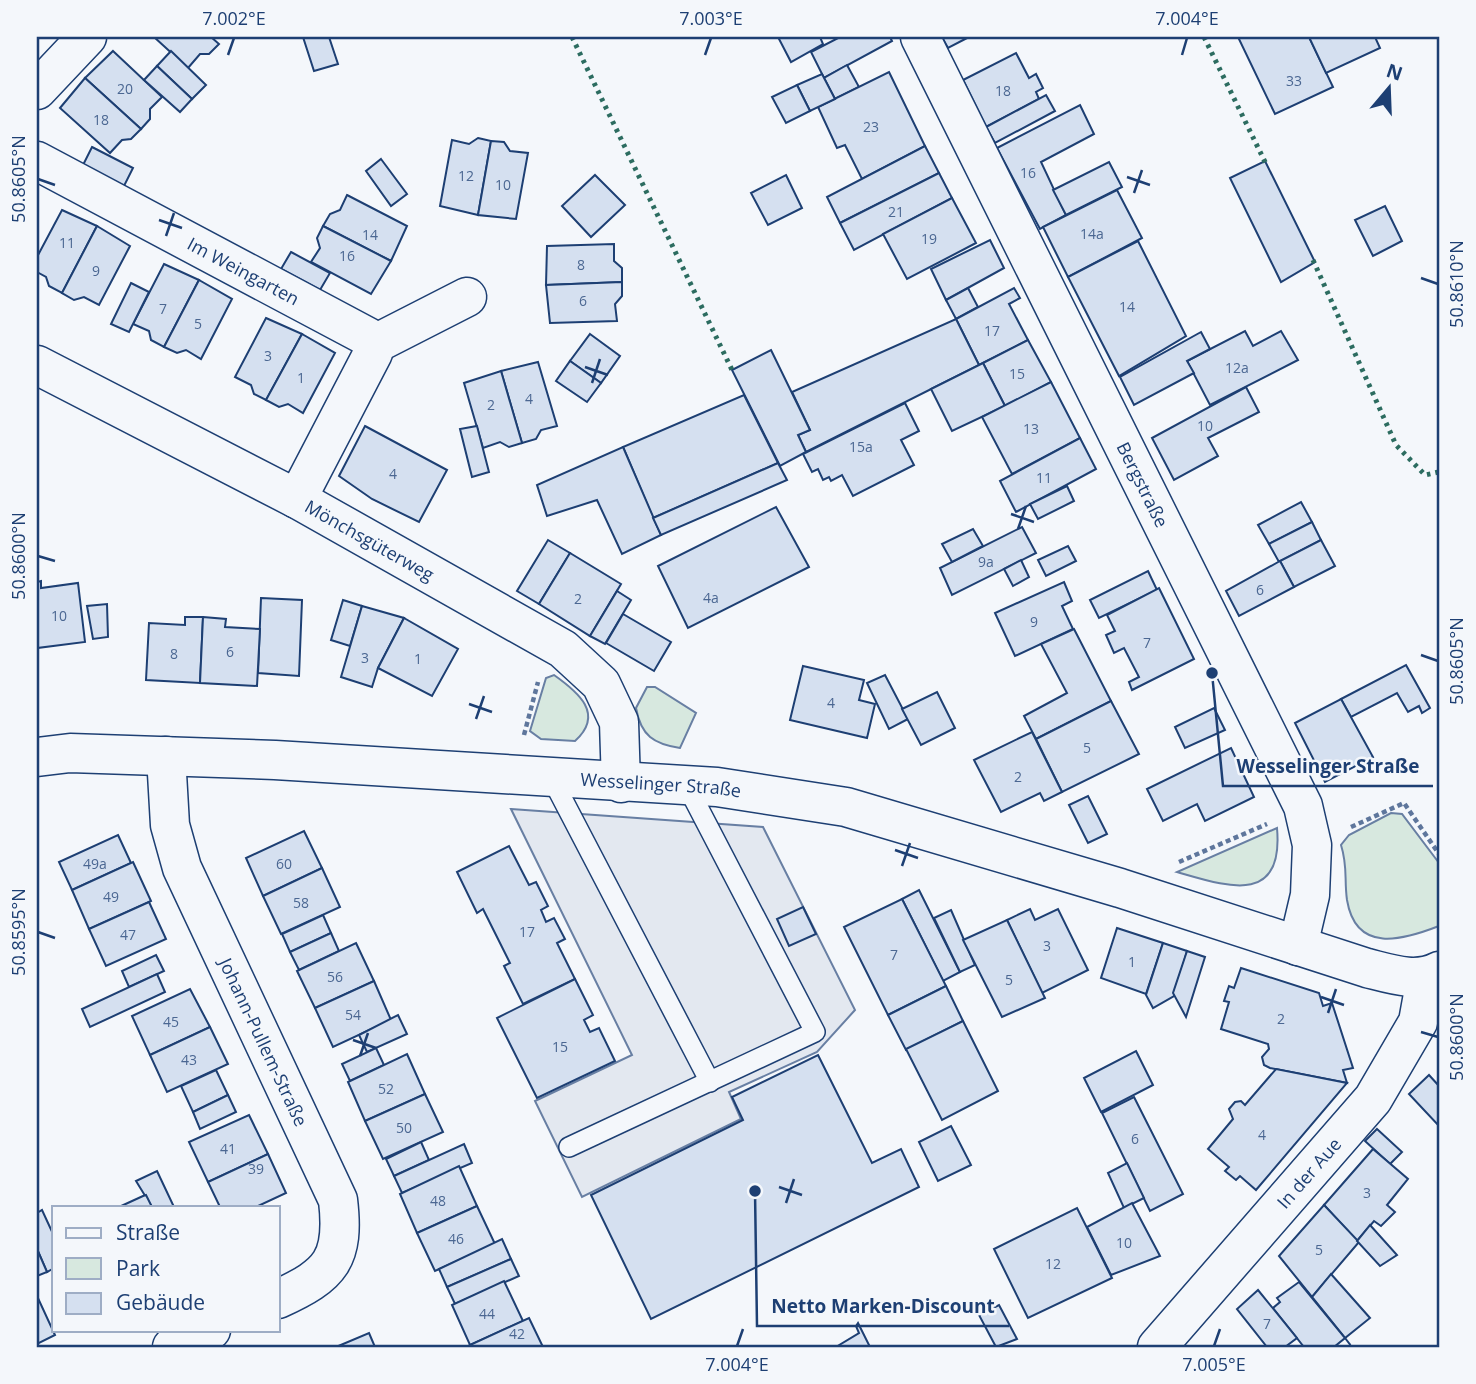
<svg xmlns="http://www.w3.org/2000/svg" width="1476" height="1384" viewBox="0 0 1476 1384" font-family="'Open Sans',sans-serif">
  <style>
    .green { fill: #d7e8df; stroke: #687fa3; stroke-width: 2 }
    .parking { fill: #e3e8f0; stroke: #687fa3; stroke-width: 2 }
    .building { fill: #d5e0f0; stroke: #1d3f73; stroke-width: 2 }
    .lines { fill: none; stroke-linecap: round; stroke-linejoin: round }
    .service-casing { stroke: #1d3f73; stroke-width: 22 }
    .minor-casing { stroke: #1d3f73; stroke-width: 41 }
    .tertiary-casing { stroke: #1d3f73; stroke-width: 41 }
    .path { stroke: #5e769c; stroke-width: 4.5; stroke-dasharray: 5 3.5; stroke-linecap: butt }
    .service { stroke: #f4f7fb; stroke-width: 19 }
    .minor { stroke: #f4f7fb; stroke-width: 38 }
    .tertiary { stroke: #f4f7fb; stroke-width: 38 }
    .hedge { stroke: #2c6c60; stroke-width: 5; stroke-dasharray: 3.5 5; stroke-linecap: butt }
    .fence { stroke: #1d3f73; stroke-width: 2; stroke-dasharray: 9 3.5; stroke-linecap: butt }
    .ticks { fill: none; stroke: #1d3f73; stroke-width: 2.5 }
    .labels { text-anchor: middle; dominant-baseline: central; stroke-width: 5; stroke-linejoin: round; paint-order: stroke }
    .number-label { font-size: 14px; fill: #4b6792 }
    .street-label { font-size: 18px; fill: #1d3f73; stroke: #f4f7fb }
    .leader { fill: none; stroke: #1d3f73; stroke-width: 2.5 }
    .callout-dot { fill: #1d3f73; stroke: #f4f7fb; stroke-width: 2.5 }
    .callout-label { font-size: 19px; text-anchor: middle; font-weight: bold; fill: #1d3f73; stroke: #f4f7fb; stroke-width: 5; stroke-linejoin: round; paint-order: stroke }
    .neatline { fill: none; stroke: #1d3f73; stroke-width: 2.5 }
    .ticks-label { font-size: 18px; text-anchor: middle; fill: #1d3f73 }
  </style>
  <rect width="100%" height="100%" fill="#f4f7fb"/>
  <!-- green -->
  <g class="green">
    <path d="M554,675c24,17 51,39 21,66l-34,-2 -11,-8 16,-53z"/>
    <path d="M647,687h8l41,26 -16,35c-26,-4 -39,-12 -44,-40z"/>
    <path d="M1391,813l11,1 37,49v63c-36,14 -83,28 -92,-26 -3,-21 1,-33 -6,-55l8,-10z"/>
    <path d="M1277,828c7,79 -51,58 -100,44z"/>
  </g>
  <!-- parking -->
  <path class="parking" d="M511,809l252,18 92,183 -38,42 -88,40 12,27 -159,78 -47,-96 97,-46z"/>
  <!-- building -->
  <g class="building">
    <path d="M154,37h57l8,7 -10,10h-9l-12,14z"/>
    <path d="M303,37h26l9,27 -24,7z"/>
    <path d="M778,37h42l3,7 -32,18z"/>
    <path d="M840,37h50l2,4 -68,37 -13,-26z"/>
    <path d="M942,37h27l-21,11z"/>
    <path d="M1238,37h71l24,50 -58,27z"/>
    <path d="M1309,37h66l5,11 -54,25z"/>
    <path d="M113,51l49,46 -12,12v10l-9,10 -56,-51z"/>
    <path d="M171,51l35,34 -14,14 -35,-33z"/>
    <path d="M1016,53l13,25 7,-4 7,14 -7,4 3,7 -53,28 -23,-47z"/>
    <path d="M847,65l12,22 -24,12 -11,-21z"/>
    <path d="M157,66l35,33 -12,13 -36,-32z"/>
    <path d="M889,72l36,74 -63,33 -17,-34 -8,3 -19,-41z"/>
    <path d="M822,74l13,25 -25,12 -13,-26z"/>
    <path d="M85,78l56,51 -10,10 -9,1 -12,13 -50,-45z"/>
    <path d="M797,85l13,26 -24,12 -14,-26z"/>
    <path d="M1046,95l9,16 -60,32 -9,-16z"/>
    <path d="M1080,105l14,29 -53,28 25,53 -26,14 -43,-81z"/>
    <path d="M478,138l13,3 -13,74 -38,-9 12,-66 17,4z"/>
    <path d="M491,141l13,1 6,9 18,2 -12,66 -38,-4z"/>
    <path d="M925,146l14,27 -99,50 -13,-26z"/>
    <path d="M92,147l41,21 -9,18 -41,-21z"/>
    <path d="M381,159l26,35 -16,12 -25,-35z"/>
    <path d="M1265,161l50,101 -34,20 -51,-104z"/>
    <path d="M1109,162l13,25 -56,28 -13,-25z"/>
    <path d="M939,173l13,25 -98,52 -14,-27z"/>
    <path d="M595,175l30,30 -34,32 -29,-31z"/>
    <path d="M786,175l16,33 -34,17 -17,-32z"/>
    <path d="M1117,190l25,48 -74,39 -25,-50z"/>
    <path d="M347,195l60,31 -16,35 -68,-35 7,-12 10,-4z"/>
    <path d="M952,198l24,45 -69,36 -24,-45z"/>
    <path d="M1385,206l17,35 -29,15 -18,-36z"/>
    <path d="M62,210l35,16 -35,67 -13,-7 -3,-9 -9,-5v-15z"/>
    <path d="M97,226l33,20 -31,59 -15,-8 -10,3 -12,-7z"/>
    <path d="M323,226l68,35 -20,33 -60,-32 9,-14 -3,-10z"/>
    <path d="M990,240l14,28 -58,32 -15,-31z"/>
    <path d="M1138,241l48,95 -67,40 -51,-99z"/>
    <path d="M614,244v17l8,7v14l-76,3 1,-39z"/>
    <path d="M291,252l39,21 -10,17 -39,-21z"/>
    <path d="M164,264l35,16 -35,67 -13,-7 -2,-9 -16,-7z"/>
    <path d="M199,280l33,19 -31,60 -15,-9 -9,3 -13,-6z"/>
    <path d="M622,282v14l-7,8 2,17 -67,2 -4,-38z"/>
    <path d="M131,283l18,9 -20,40 -18,-8z"/>
    <path d="M968,288l10,19 -22,12 -10,-19z"/>
    <path d="M1014,288l6,10 -11,6 19,36 -49,25 -23,-46z"/>
    <path d="M266,318l36,16 -36,66 -12,-6 -3,-9 -16,-8z"/>
    <path d="M956,319l23,46 -173,87 -8,-17 12,-5 -18,-38z"/>
    <path d="M1245,331l8,15 28,-15 17,29 -88,45 -23,-44z"/>
    <path d="M1201,332l9,17 -23,12 7,12 -60,32 -14,-28z"/>
    <path d="M302,334l33,19 -32,60 -15,-9 -9,3 -13,-7z"/>
    <path d="M590,334l30,22 -19,27 -31,-22z"/>
    <path d="M1028,340l23,42 -46,24 -22,-43z"/>
    <path d="M771,350l39,80 -12,5 8,17 -26,14 -48,-96z"/>
    <path d="M570,361l31,22 -14,19 -31,-21z"/>
    <path d="M538,362l19,64 -16,4 -5,9 -14,4 -21,-72z"/>
    <path d="M983,363l22,43 -53,25 -21,-42z"/>
    <path d="M501,371l21,72 -13,4 -9,-5 -17,6 -19,-65z"/>
    <path d="M1051,382l29,56 -68,36 -30,-57z"/>
    <path d="M1246,387l13,25 -51,26 10,18 -44,24 -22,-42z"/>
    <path d="M744,395l34,68 -125,55 -30,-71z"/>
    <path d="M905,403l14,28 -18,9 13,25 -61,31 -11,-21 -11,6 -2,-4 -6,3 -5,-11 -6,3 -9,-18z"/>
    <path d="M365,426l82,44 -28,52 -47,-23 -33,-23z"/>
    <path d="M477,426l12,46 -17,5 -12,-48z"/>
    <path d="M1080,438l16,31 -80,43 -16,-31z"/>
    <path d="M623,447l38,88 -39,19 -25,-54 -50,16 -10,-31z"/>
    <path d="M778,463l9,17 -126,55 -8,-17z"/>
    <path d="M1067,486l7,15 -36,18 -8,-15z"/>
    <path d="M1301,502l11,20 -43,22 -11,-19z"/>
    <path d="M776,507l33,60 -121,61 -30,-62z"/>
    <path d="M1312,522l9,18 -42,22 -10,-18z"/>
    <path d="M1022,527l14,26 -84,42 -12,-27z"/>
    <path d="M973,529l10,17 -31,16 -10,-18z"/>
    <path d="M548,540l22,13 -31,51 -22,-13z"/>
    <path d="M1321,540l14,26 -41,21 -14,-26z"/>
    <path d="M1068,546l8,15 -30,15 -8,-16z"/>
    <path d="M570,553l51,31 -31,52 -51,-32z"/>
    <path d="M1021,560l8,17 -16,9 -9,-17z"/>
    <path d="M1280,561l14,26 -55,29 -13,-25z"/>
    <path d="M1148,571l9,19 -58,28 -9,-18z"/>
    <path d="M41,581v7l37,-5 7,59 -48,6v-66z"/>
    <path d="M1064,582l8,19 -10,5 11,23 -58,27 -20,-43z"/>
    <path d="M1159,588l35,71 -62,31 -3,-8 10,-5 -15,-29 -10,5 -8,-18 9,-4 -8,-16z"/>
    <path d="M617,591l14,9 -26,44 -15,-8z"/>
    <path d="M261,598l41,2 -3,76 -41,-3z"/>
    <path d="M343,600l19,6 -12,40 -19,-6z"/>
    <path d="M107,604l1,33 -15,2 -6,-33z"/>
    <path d="M362,606l42,12 -26,50 -6,19 -31,-10z"/>
    <path d="M623,614l48,28 -17,29 -48,-28z"/>
    <path d="M185,617h18l-3,66 -54,-3 3,-57 36,2z"/>
    <path d="M203,617l23,2 -1,8 35,2 -3,57 -57,-3z"/>
    <path d="M404,618l54,31 -26,47 -54,-28z"/>
    <path d="M1074,629l37,72 -75,38 -12,-23 43,-23 -26,-49z"/>
    <path d="M1406,665l24,43 -8,5 -3,-7 -11,6 -11,-19 -46,24 -10,-18z"/>
    <path d="M803,666l61,14 -5,20 16,4 -8,34 -77,-18z"/>
    <path d="M885,675l23,44 -19,10 -22,-46z"/>
    <path d="M937,692l18,36 -34,17 -19,-36z"/>
    <path d="M1341,699l32,58 -48,25 -30,-59z"/>
    <path d="M1111,701l28,53 -77,38 -26,-53z"/>
    <path d="M1214,708l11,22 -40,18 -10,-21z"/>
    <path d="M1032,732l30,60 -18,9 -4,-8 -39,19 -27,-52z"/>
    <path d="M1231,748l23,49 -49,24 -8,-17 -34,17 -16,-32z"/>
    <path d="M1088,796l19,38 -19,9 -19,-38z"/>
    <path d="M304,831l18,37 -59,28 -17,-38z"/>
    <path d="M118,835l13,28 -59,27 -13,-28z"/>
    <path d="M509,846l20,39 7,-3 12,24 -7,4 5,12 8,-4 11,21 -8,4 18,36 -52,25 -19,-38 6,-3 -27,-54 -6,4 -20,-41z"/>
    <path d="M133,862l18,39 -62,28 -17,-39z"/>
    <path d="M322,868l18,39 -59,27 -18,-38z"/>
    <path d="M919,890l41,82 -17,9 -41,-82z"/>
    <path d="M902,899l44,87 -58,29 -44,-88z"/>
    <path d="M149,902l17,37 -60,27 -17,-37z"/>
    <path d="M803,907l13,27 -27,12 -12,-27z"/>
    <path d="M1030,909l5,11 23,-11 30,61 -46,23 -35,-73z"/>
    <path d="M951,910l24,55 -15,7 -26,-54z"/>
    <path d="M323,915l8,18 -41,19 -8,-18z"/>
    <path d="M1007,920l38,78 -43,19 -39,-77z"/>
    <path d="M1117,928l46,15 -17,51 -45,-16z"/>
    <path d="M331,933l8,18 -40,19 -9,-18z"/>
    <path d="M356,943l18,38 -59,27 -18,-37z"/>
    <path d="M1163,943l24,8 -13,45 -21,12 -7,-13z"/>
    <path d="M1187,951l18,6 -19,60 -13,-24z"/>
    <path d="M156,955l8,16 -35,16 -7,-16z"/>
    <path d="M1241,968l78,25 4,13 9,-3 21,65 -10,2 4,13 -77,-15 -6,-3 -2,-8 7,-8 -1,-5 -47,-15 8,-27 -5,-1 5,-15 5,2z"/>
    <path d="M157,974l8,18 -75,35 -8,-18z"/>
    <path d="M575,979l18,36 -9,5 6,12 9,-4 16,33 -78,37 -40,-80z"/>
    <path d="M374,981l17,39 -58,27 -18,-39z"/>
    <path d="M946,986l17,35 -57,29 -18,-35z"/>
    <path d="M190,989l20,38 -60,28 -18,-39z"/>
    <path d="M398,1015l9,19 -40,18 -8,-17z"/>
    <path d="M963,1021l35,70 -56,29 -36,-71z"/>
    <path d="M210,1027l18,37 -61,28 -17,-37z"/>
    <path d="M376,1048l8,17 -34,16 -8,-17z"/>
    <path d="M1136,1051l17,34 -52,27 -17,-34z"/>
    <path d="M407,1054l18,40 -60,27 -17,-39z"/>
    <path d="M818,1055l54,108 29,-14 18,38 -268,132 -60,-124 152,-75 -11,-23z"/>
    <path d="M1276,1069l71,14 -91,107 -16,-14 -4,4 -11,-9 4,-4 -21,-18 25,-30 -4,-10 6,-7 6,-1 4,4z"/>
    <path d="M216,1070l12,25 -35,17 -12,-26z"/>
    <path d="M1429,1075l10,11v40l-30,-32z"/>
    <path d="M425,1094l18,38 -60,27 -18,-38z"/>
    <path d="M228,1095l8,17 -36,17 -7,-17z"/>
    <path d="M1134,1097l49,97 -33,17 -48,-98z"/>
    <path d="M249,1115l19,39 -60,28 -19,-40z"/>
    <path d="M951,1126l20,39 -33,16 -19,-39z"/>
    <path d="M1377,1129l25,23 -12,12 -25,-23z"/>
    <path d="M421,1142l8,18 -35,16 -8,-17z"/>
    <path d="M464,1144l8,19 -70,30 -8,-17z"/>
    <path d="M1373,1149l35,30 -21,26 8,7 -14,14 -7,-5 -17,20 -33,-36z"/>
    <path d="M268,1154l18,39 -30,14h-36l-12,-25z"/>
    <path d="M1127,1163l17,35 -20,10 -16,-35z"/>
    <path d="M459,1166l18,40 -60,27 -17,-39z"/>
    <path d="M157,1171l17,36h-22l-16,-26z"/>
    <path d="M146,1195l6,12h-33l24,-11z"/>
    <path d="M1132,1203l28,53 -49,19 -24,-48z"/>
    <path d="M1324,1205l35,37 -47,55 -33,-41z"/>
    <path d="M477,1206l18,38 -60,27 -18,-38z"/>
    <path d="M1077,1208l35,70 -84,40 -34,-69z"/>
    <path d="M42,1210l12,26v32l-7,4 -10,-23v-36z"/>
    <path d="M1370,1225l27,30 -17,11 -23,-25z"/>
    <path d="M502,1239l9,20 -64,28 -8,-18z"/>
    <path d="M37,1249l10,23 -10,4z"/>
    <path d="M511,1259l8,17 -64,28 -8,-17z"/>
    <path d="M1331,1274l39,44 -25,20 -33,-41z"/>
    <path d="M504,1281l19,40 -53,24 -18,-40z"/>
    <path d="M1299,1282l46,56 -11,9h-30l-31,-39 7,-6 -3,-4z"/>
    <path d="M1258,1290l39,48 -12,9h-18l-30,-38z"/>
    <path d="M37,1296l18,39 -18,9z"/>
    <path d="M999,1305l18,34 -21,8 -17,-32z"/>
    <path d="M529,1318l14,29h-71l-2,-2z"/>
    <path d="M858,1323l12,24h-34l23,-14 -3,-7z"/>
    <path d="M369,1333l6,14h-39z"/>
  </g>
  <g class="lines">
    <!-- service casing -->
    <g class="service-casing">
      <g id="service">
        <path d="M552,779l158,303"/>
        <path d="M569,1147l246,-115 -128,-246"/>
      </g>
    </g>
    <!-- minor casing -->
    <g class="minor-casing">
      <g id="minor">
        <path id="s1" d="M920,37l383,769 9,39 -2,50 -12,51"/>
        <path d="M37,90l50,-53"/>
        <path id="s2" d="M37,161l331,176 5,8v8l-76,146"/>
        <path d="M373,345l94,-48"/>
        <path id="s3" d="M37,365l260,134 266,150 38,35 18,38 2,61"/>
        <path id="s4" d="M166,756l4,69 12,43 156,332c7,59 -7,75 -60,99"/>
        <path d="M172,1347l39,-17"/>
        <path id="s5" d="M1157,1347l216,-248 45,-77 8,-44"/>
      </g>
    </g>
    <!-- tertiary casing -->
    <g class="tertiary-casing">
      <g id="tertiary">
        <path id="s6" d="M37,757l33,-4 205,7 442,27 129,20 274,81 247,80c24,6 49,15 72,3"/>
      </g>
    </g>
    <!-- path -->
    <g class="path">
      <path d="M524,735l14,-53"/>
      <path d="M1351,827l53,-24 35,51"/>
      <path d="M1179,862l88,-38"/>
    </g>
    <!-- service -->
    <use href="#service" class="service"/>
    <!-- minor -->
    <use href="#minor" class="minor"/>
    <!-- tertiary -->
    <use href="#tertiary" class="tertiary"/>
    <!-- hedge -->
    <g class="hedge">
      <path d="M572,37l160,333"/>
      <path d="M1204,37l63,129"/>
      <path d="M1313,260l83,185 29,30 14,-3"/>
    </g>
    <!-- fence -->
    <path class="fence" d="M1345,1338l7,9"/>
  </g>
  <!-- ticks -->
  <path class="ticks" d="M228,55l6,-17M705,55l6,-17M1182,55l5,-17M1127,177l23,8M38,179l17,6M1134,193l8,-23M159,220l23,8M166,236l8,-23M1421,278l17,6M585,367l23,8M592,383l8,-24M1011,514l23,8M1018,529l8,-23M38,556l17,5M1421,655l17,6M469,704l23,8M476,719l8,-23M895,850l23,8M902,866l8,-23M38,932l17,6M1321,997l23,8M1328,1013l8,-24M1421,1032l17,5M353,1040l23,8M360,1056l8,-23M779,1187l23,8M786,1203l8,-24M737,1346l6,-17M1214,1346l6,-17"/>
  <g class="labels">
    <!-- number labels -->
    <g class="number-label">
      <text x="1294" y="80">33</text>
      <text x="125" y="88">20</text>
      <text x="1003" y="90">18</text>
      <text x="101" y="119">18</text>
      <text x="871" y="126">23</text>
      <text x="1028" y="172">16</text>
      <text x="466" y="175">12</text>
      <text x="503" y="184">10</text>
      <text x="896" y="211">21</text>
      <text x="1092" y="233">14a</text>
      <text x="370" y="234">14</text>
      <text x="929" y="238">19</text>
      <text x="67" y="242">11</text>
      <text x="347" y="255">16</text>
      <text x="581" y="264">8</text>
      <text x="96" y="270">9</text>
      <text x="583" y="300">6</text>
      <text x="1127" y="306">14</text>
      <text x="163" y="308">7</text>
      <text x="198" y="323">5</text>
      <text x="992" y="330">17</text>
      <text x="268" y="355">3</text>
      <text x="1237" y="367">12a</text>
      <text x="1017" y="373">15</text>
      <text x="301" y="377">1</text>
      <text x="529" y="398">4</text>
      <text x="491" y="404">2</text>
      <text x="1205" y="425">10</text>
      <text x="1031" y="428">13</text>
      <text x="861" y="446">15a</text>
      <text x="393" y="473">4</text>
      <text x="1044" y="477">11</text>
      <text x="986" y="561">9a</text>
      <text x="1260" y="589">6</text>
      <text x="711" y="597">4a</text>
      <text x="578" y="598">2</text>
      <text x="59" y="615">10</text>
      <text x="1034" y="621">9</text>
      <text x="1147" y="642">7</text>
      <text x="230" y="651">6</text>
      <text x="174" y="653">8</text>
      <text x="365" y="657">3</text>
      <text x="418" y="658">1</text>
      <text x="831" y="702">4</text>
      <text x="1087" y="747">5</text>
      <text x="1018" y="776">2</text>
      <text x="95" y="863">49a</text>
      <text x="284" y="863">60</text>
      <text x="111" y="896">49</text>
      <text x="301" y="902">58</text>
      <text x="527" y="931">17</text>
      <text x="128" y="934">47</text>
      <text x="1047" y="945">3</text>
      <text x="894" y="954">7</text>
      <text x="1132" y="961">1</text>
      <text x="335" y="976">56</text>
      <text x="1009" y="979">5</text>
      <text x="353" y="1014">54</text>
      <text x="1281" y="1018">2</text>
      <text x="171" y="1021">45</text>
      <text x="560" y="1046">15</text>
      <text x="189" y="1059">43</text>
      <text x="386" y="1088">52</text>
      <text x="404" y="1127">50</text>
      <text x="1262" y="1134">4</text>
      <text x="1135" y="1138">6</text>
      <text x="228" y="1148">41</text>
      <text x="256" y="1168">39</text>
      <text x="1367" y="1192">3</text>
      <text x="438" y="1200">48</text>
      <text x="456" y="1238">46</text>
      <text x="1124" y="1242">10</text>
      <text x="1319" y="1249">5</text>
      <text x="1053" y="1263">12</text>
      <text x="487" y="1313">44</text>
      <text x="1267" y="1323">7</text>
      <text x="517" y="1333">42</text>
    </g>
    <!-- street labels -->
    <g class="street-label">
      <text stroke="none"><textPath href="#s2" startOffset="234">Im Weingarten</textPath></text>
      <text stroke="none"><textPath href="#s1" startOffset="500">Bergstraße</textPath></text>
      <text stroke="none"><textPath href="#s3" startOffset="376">Mönchsgüterweg</textPath></text>
      <text stroke="none"><textPath href="#s6" startOffset="625">Wesselinger Straße</textPath></text>
      <text stroke="none"><textPath href="#s4" startOffset="306">Johann-Pullem-Straße</textPath></text>
      <text stroke="none"><textPath href="#s5" startOffset="231">In der Aue</textPath></text>
    </g>
  </g>
  <!-- callouts -->
  <path class="leader" d="M1212 673L1223 786H1433M755 1191L757 1326H1009"/>
  <g class="callout-dot">
    <circle cx="1212" cy="673" r="7"/>
    <circle cx="755" cy="1191" r="7"/>
  </g>
  <g class="callout-label">
    <text x="1328" y="773">Wesselinger Straße</text>
    <text x="883" y="1313">Netto Marken-Discount</text>
  </g>
  <!-- border -->
  <rect width="1476" height="1384" fill="none" stroke="#f4f7fb" stroke-width="77"/>
  <!-- legend -->
  <rect x="52" y="1206" width="228" height="126" fill="#f4f7fb" stroke="#9eadc5" stroke-width="2"/>
  <rect x="66" y="1228" width="35" height="10" fill="#f4f7fb" stroke="#9eadc5" stroke-width="2"/>
  <text x="116" y="1240" font-size="21" fill="#1d3f73">Straße</text>
  <rect x="66" y="1258" width="35" height="21" fill="#d7e8df" stroke="#9eadc5" stroke-width="2"/>
  <text x="116" y="1276" font-size="21" fill="#1d3f73">Park</text>
  <rect x="66" y="1293" width="35" height="21" fill="#d5e0f0" stroke="#9eadc5" stroke-width="2"/>
  <text x="116" y="1310" font-size="21" fill="#1d3f73">Gebäude</text>
  <!-- north arrow -->
  <g transform="translate(1389 88) rotate(19)" stroke="#f4f7fb" stroke-width="5" paint-order="stroke">
  <path d="M0-5L12 26L0 18L-12 26Z" fill="#1d3f73"/>
  <text y="-10" font-size="19" font-weight="bold" text-anchor="middle" fill="#1d3f73">N</text>
  </g>
  <rect x="38" y="38" width="1400" height="1308" class="neatline"/>
  <g class="ticks-label">
    <text x="234" y="25">7.002°E</text>
    <text x="711" y="25">7.003°E</text>
    <text x="1187" y="25">7.004°E</text>
    <text transform="translate(19 179) rotate(-90)" y="6">50.8605°N</text>
    <text transform="translate(1457 284) rotate(-90)" y="6">50.8610°N</text>
    <text transform="translate(19 556) rotate(-90)" y="6">50.8600°N</text>
    <text transform="translate(1457 661) rotate(-90)" y="6">50.8605°N</text>
    <text transform="translate(19 932) rotate(-90)" y="6">50.8595°N</text>
    <text transform="translate(1457 1037) rotate(-90)" y="6">50.8600°N</text>
    <text x="737" y="1371">7.004°E</text>
    <text x="1214" y="1371">7.005°E</text>
  </g>
</svg>
